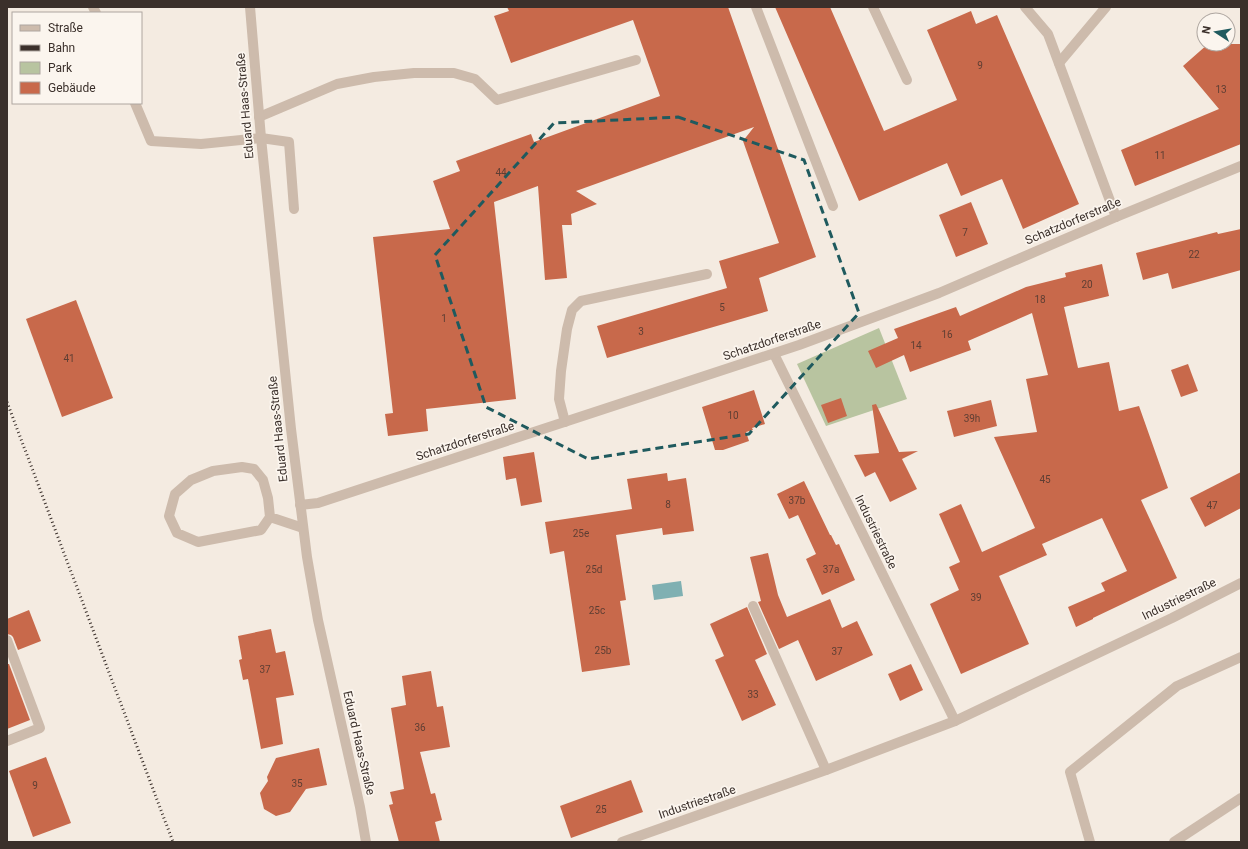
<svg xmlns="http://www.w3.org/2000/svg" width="1248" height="849" viewBox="0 0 1248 849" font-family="Roboto,sans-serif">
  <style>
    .green { fill: #b8c4a0 }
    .water { fill: #7fb0b2 }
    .building { fill: #c8694b }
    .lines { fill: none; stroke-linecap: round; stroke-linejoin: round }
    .lane { stroke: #cdbbac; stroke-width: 10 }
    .street { stroke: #cdbbac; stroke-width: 10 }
    .rail { stroke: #3b302b; stroke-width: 3; stroke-dasharray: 1 3; stroke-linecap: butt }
    .marked { fill: none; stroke: #1f5a5e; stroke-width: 3; stroke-dasharray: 8 5; stroke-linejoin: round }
    .labels { text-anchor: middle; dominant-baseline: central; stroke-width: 3.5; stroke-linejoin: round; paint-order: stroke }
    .number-label { font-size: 10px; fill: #5e3e33 }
    .street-label { font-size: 12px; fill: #3b302b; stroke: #fbf5ee }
  </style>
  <rect width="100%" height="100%" fill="#f4ebe1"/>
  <!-- green -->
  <path class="green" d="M879,328l28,71 -81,27 -29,-62z"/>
  <!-- water -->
  <path class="water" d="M681,581l2,15 -29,4 -2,-15z"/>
  <!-- building -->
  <g class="building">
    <path d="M507,7h221l88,250 -57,21 9,33 -161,47 -10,-32 130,-38 -8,-27 60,-18 -36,-102 11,-14 -178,64 21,13 -26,10 1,11h-10l5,53 -22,2 -7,-94 -44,16 22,197 -90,10 2,22 -40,5 -3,-22 8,-1 -20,-176 77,-8 -17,-48 27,-10 -4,-10 75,-27 3,8 126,-46 -27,-76 -122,43 -17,-47 15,-5z"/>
    <path d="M775,7h55l54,124 73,-31 -30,-70 44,-19 5,13 21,-9 82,189 -56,25 -21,-50 -41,17 -14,-33 -88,38z"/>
    <path d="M1208,44h33v100l-106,42 -14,-36 98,-41 -36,-43z"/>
    <path d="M971,202l17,42 -32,13 -17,-42z"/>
    <path d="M1241,229v41l-69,19 -4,-16 -25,7 -7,-27 81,-21 1,2z"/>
    <path d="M1102,264l7,32 -45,11 14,61 31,-6 10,49 20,-5 29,82 -27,12 36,78 -84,40v1l-17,8 -8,-20 37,-16 -4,-8 26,-12 -25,-53 -60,26 5,11 -48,21 30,68 -68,30 -31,-70 29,-14 -10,-23 11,-5 -21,-48 22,-10 21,48 53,-24 -41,-91 43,-5 -11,-53 22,-4 -16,-62 -64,28 3,9 -61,22 -6,-17 -28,13 -8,-17 30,-13 -4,-9 62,-22 4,9 66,-29 40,-10 -1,-4z"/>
    <path d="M76,300l37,98 -51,19 -36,-98z"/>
    <path d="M1188,364l10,27 -17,6 -10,-27z"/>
    <path d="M754,390l11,34 -13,4 1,2 -7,2 3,9 -26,9h-8l-13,-43z"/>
    <path d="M841,398l6,18 -19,7 -7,-18z"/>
    <path d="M991,400l6,26 -43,11 -7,-26z"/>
    <path d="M876,404l23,48 19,-1 -16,8 15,30 -27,13 -15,-30 -10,5 -11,-22 25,-2 -7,-48z"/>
    <path d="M534,452l8,50 -21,4 -5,-28 -10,2 -3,-23z"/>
    <path d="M1241,472v36l-36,19 -15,-29z"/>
    <path d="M667,473l1,8 18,-3 8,53 -31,4 -1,-7 -46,7 10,65 -6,1 10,64 -48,7 -18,-121 -14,3 -5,-32 87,-13 -5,-30z"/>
    <path d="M804,481l26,54h1l5,10 3,-1 16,36 -33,15 -16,-36 10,-5 -18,-39 -9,4 -12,-25z"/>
    <path d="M768,553l10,42 9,22 43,-18 12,29 15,-7 16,34 -57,26 -18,-41 -19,9 -21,-47 3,-1 -11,-44z"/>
    <path d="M747,607l20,47 -12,6 21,45 -34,16 -27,-61 9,-4 -14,-32z"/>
    <path d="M29,610l12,31 -23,9 -5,-13 -2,-2 -4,-1v-15z"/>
    <path d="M271,629l5,24 9,-2 9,44 -18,3 7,46 -22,5 -13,-70 -5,1 -4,-20 3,-1 -4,-23z"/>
    <path d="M7,664h2l21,56 -23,9z"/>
    <path d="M911,664l12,26 -23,11 -12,-27z"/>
    <path d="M431,671l6,36 6,-1 7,41 -30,5 11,42 4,-1 7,27 -7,2 5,20h-41l-10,-37 4,-1 -3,-12 14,-3 -13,-81 15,-3 -4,-29z"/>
    <path d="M319,748l8,37 -21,4 -16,23 -14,4 -12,-7 -4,-16 8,-12 -1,-4 9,-19z"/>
    <path d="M46,757l25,66 -38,14 -24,-66z"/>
    <path d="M631,780l12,32 -72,26 -11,-32z"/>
  </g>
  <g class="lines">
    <!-- lane -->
    <g class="lane">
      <path d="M93,7l3,6"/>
      <path d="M756,7l77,199"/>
      <path d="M873,7l34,73"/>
      <path d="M1025,7l23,27 68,183"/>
      <path d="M1059,63l47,-56"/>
      <path d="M135,103l16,38 50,3 60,-6 28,4 5,67"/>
      <path d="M259,117l78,-33 37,-7 40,-4h40l21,6 22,21 139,-40"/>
      <path d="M565,422l-6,-23 2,-28 6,-42 5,-19 9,-9 126,-27"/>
      <path d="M270,517l-2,-19 -5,-18 -9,-11 -12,-2 -29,4 -22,9 -16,14 -6,22 8,17 21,9 63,-12 9,-13 33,11"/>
      <path d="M7,640l33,88 -33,13"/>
      <path d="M1090,842l-20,-70 107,-86 64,-29"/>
      <path d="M1174,842l67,-44"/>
    </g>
    <!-- street -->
    <g class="street">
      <path d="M250,7l11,131 30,291 16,128 11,63 42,187 6,35"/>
      <path d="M774,354l181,367"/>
      <path d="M300,505l18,-2 481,-158 140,-52 177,-76 125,-51"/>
      <path d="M753,606l73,164"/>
      <path d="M622,842l204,-72 129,-49 217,-103 69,-35"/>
    </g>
    <!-- rail -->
    <path class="rail" d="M7,402l166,440"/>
  </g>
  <!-- marked area -->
  <path class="marked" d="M678,117l126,43 55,153 -110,121 -161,25 -102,-52 -51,-152 119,-132z"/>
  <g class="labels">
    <!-- number labels -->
    <g class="number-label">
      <text x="980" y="65">9</text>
      <text x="1221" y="89">13</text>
      <text x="1160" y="155">11</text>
      <text x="501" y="172">44</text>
      <text x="965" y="232">7</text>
      <text x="1194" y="254">22</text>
      <text x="1087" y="284">20</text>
      <text x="1040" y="299">18</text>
      <text x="722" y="307">5</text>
      <text x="444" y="318">1</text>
      <text x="641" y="331">3</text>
      <text x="947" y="334">16</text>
      <text x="916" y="345">14</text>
      <text x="69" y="358">41</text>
      <text x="733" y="415">10</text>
      <text x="972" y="418">39h</text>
      <text x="1045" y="479">45</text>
      <text x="797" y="500">37b</text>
      <text x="668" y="504">8</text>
      <text x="1212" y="505">47</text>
      <text x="581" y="533">25e</text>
      <text x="594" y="569">25d</text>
      <text x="831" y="569">37a</text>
      <text x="976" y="597">39</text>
      <text x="597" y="610">25c</text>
      <text x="603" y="650">25b</text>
      <text x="837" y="651">37</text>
      <text x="265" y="669">37</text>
      <text x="753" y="694">33</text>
      <text x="420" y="727">36</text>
      <text x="297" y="783">35</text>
      <text x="35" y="785">9</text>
      <text x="601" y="809">25</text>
    </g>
    <!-- street labels -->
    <g class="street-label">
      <text transform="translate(245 106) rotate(-95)">Eduard Haas-Straße</text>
      <text transform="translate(1073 221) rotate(-23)">Schatzdorferstraße</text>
      <text transform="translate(772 340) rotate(-19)">Schatzdorferstraße</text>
      <text transform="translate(278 429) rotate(-96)">Eduard Haas-Straße</text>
      <text transform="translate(465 441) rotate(-18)">Schatzdorferstraße</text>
      <text transform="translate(876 532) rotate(64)">Industriestraße</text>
      <text transform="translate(1179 599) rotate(-26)">Industriestraße</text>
      <text transform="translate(359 743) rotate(77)">Eduard Haas-Straße</text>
      <text transform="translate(697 802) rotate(-19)">Industriestraße</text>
    </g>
  </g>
  <!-- border -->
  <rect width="1248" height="849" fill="none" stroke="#3b302b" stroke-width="16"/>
  <!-- legend -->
  <rect x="12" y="12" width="130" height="92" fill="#fbf5ee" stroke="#aea6a0"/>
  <rect x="20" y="25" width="20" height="6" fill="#cdbbac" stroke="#aea6a0"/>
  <text x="48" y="32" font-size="12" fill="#3b302b">Straße</text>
  <rect x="20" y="45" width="20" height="6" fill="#3b302b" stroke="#aea6a0"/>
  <text x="48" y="52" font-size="12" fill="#3b302b">Bahn</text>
  <rect x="20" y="62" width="20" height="12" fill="#b8c4a0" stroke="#aea6a0"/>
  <text x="48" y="72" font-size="12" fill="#3b302b">Park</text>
  <rect x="20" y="82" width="20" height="12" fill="#c8694b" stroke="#aea6a0"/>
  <text x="48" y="92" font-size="12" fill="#3b302b">Gebäude</text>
  <!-- north arrow -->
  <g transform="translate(1216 32) rotate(282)"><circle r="19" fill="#fbf5ee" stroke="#aea6a0"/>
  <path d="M0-3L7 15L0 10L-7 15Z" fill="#1f5a5e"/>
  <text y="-6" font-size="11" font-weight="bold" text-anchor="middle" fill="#3b302b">N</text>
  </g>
</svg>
